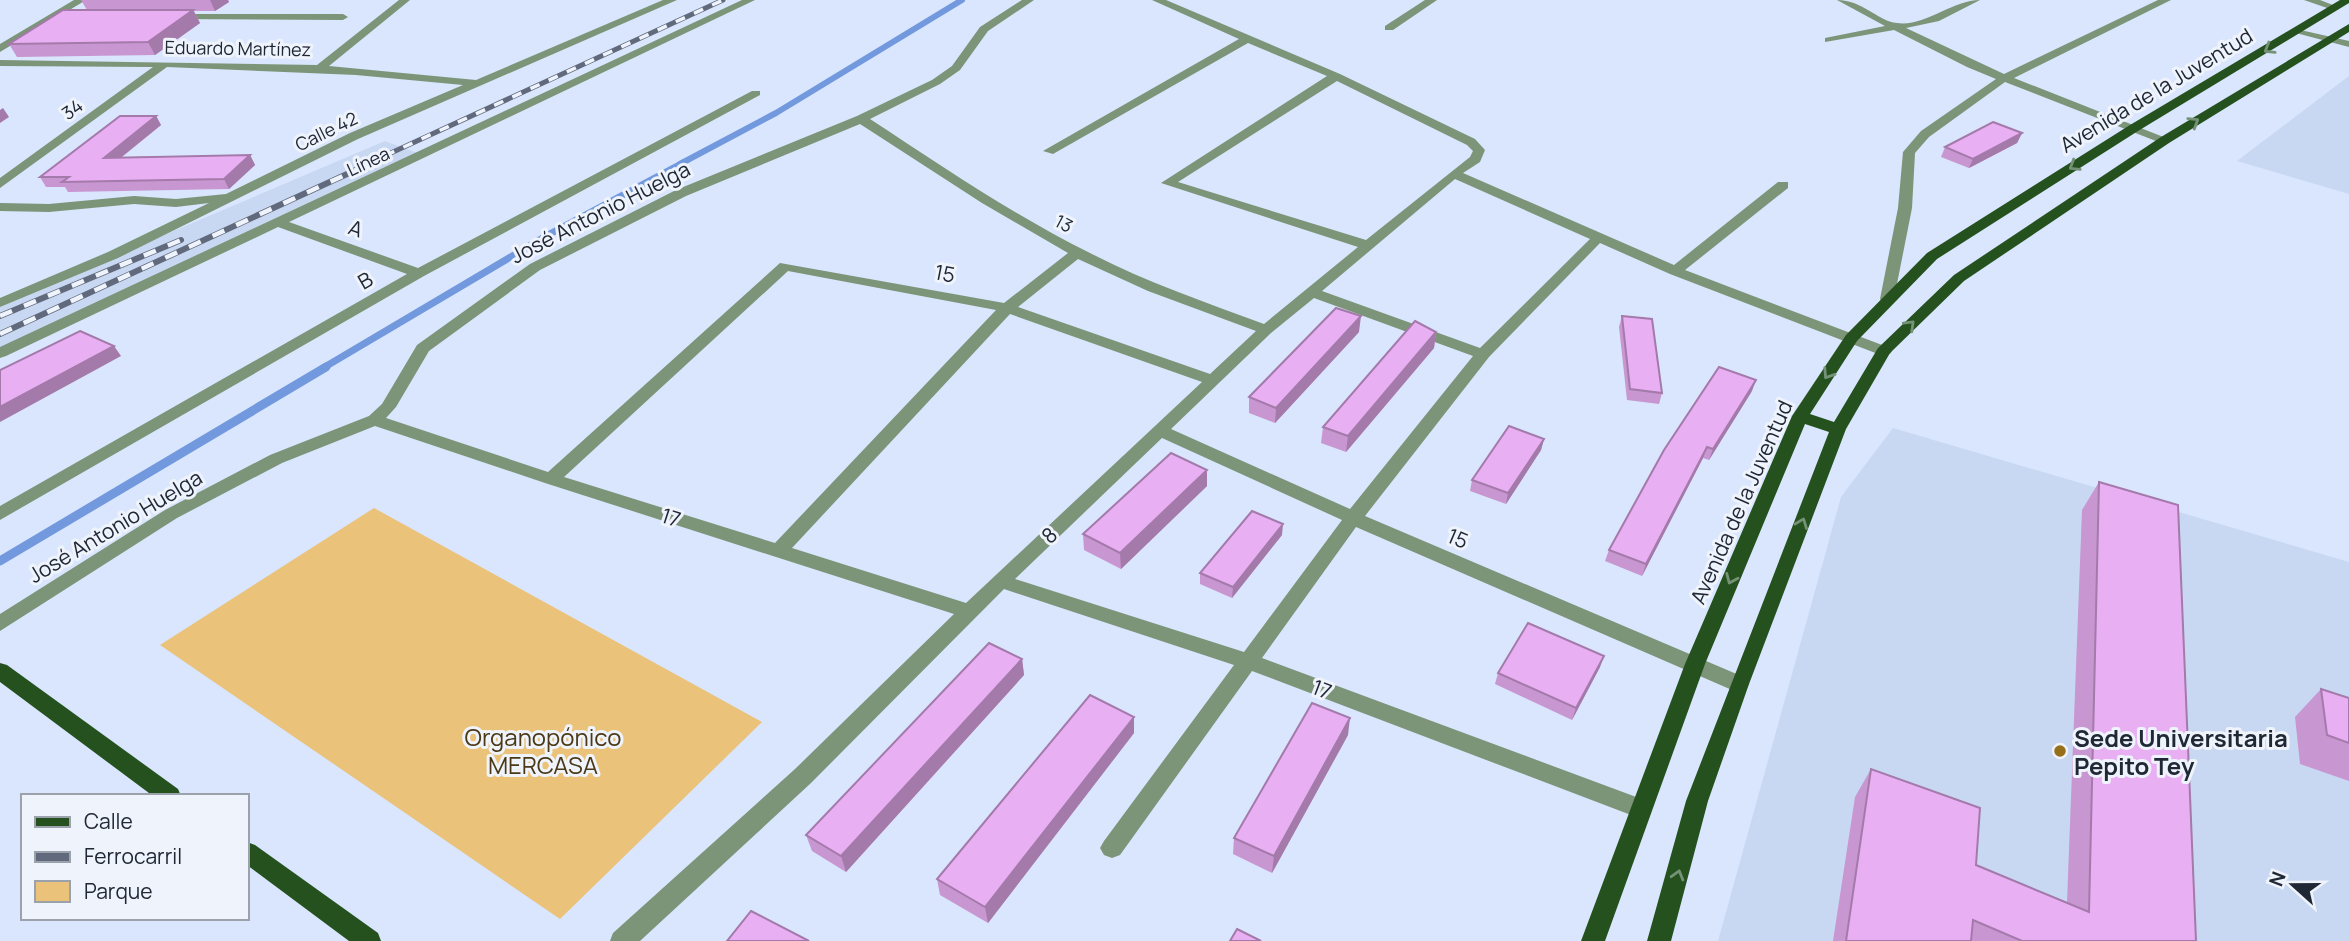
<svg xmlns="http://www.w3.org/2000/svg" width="2349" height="941" viewBox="0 0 2349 941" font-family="Manrope,sans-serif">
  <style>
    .built { fill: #c9d8f2 }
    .green { fill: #eac279 }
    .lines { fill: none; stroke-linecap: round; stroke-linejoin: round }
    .stream-far2 { stroke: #7298dd; stroke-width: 6 }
    .stream-far1 { stroke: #7298dd; stroke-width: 7 }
    .stream { stroke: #7298dd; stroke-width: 9 }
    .minor { fill: #7c9478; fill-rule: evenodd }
    .major { fill: #24511e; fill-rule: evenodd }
    .rail-far1-casing { stroke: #616a7c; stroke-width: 5 }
    .rail-casing { stroke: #616a7c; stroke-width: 6 }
    .rail-far1 { stroke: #eff3fb; stroke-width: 3.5; stroke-dasharray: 10; stroke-linecap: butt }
    .rail { stroke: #eff3fb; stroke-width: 4.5; stroke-dasharray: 13; stroke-linecap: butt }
    .wall { fill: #c896d1 }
    .shaded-wall { fill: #a37aaa }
    .building { fill: #e9aff3; stroke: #a37aaa; stroke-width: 2 }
    .oneway { stroke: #759276 }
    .poi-dot { fill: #976f1a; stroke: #eff3fb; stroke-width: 2.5 }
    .labels { text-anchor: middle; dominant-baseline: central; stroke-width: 6; stroke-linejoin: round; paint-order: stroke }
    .far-street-label { font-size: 18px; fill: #202836; stroke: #eff3fb }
    .street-label { font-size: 21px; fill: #202836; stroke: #eff3fb }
    .near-park-label { font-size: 24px; fill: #4b3916; stroke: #eff3fb }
    .near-poi-label { font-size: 24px; font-weight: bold; fill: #202836; stroke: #eff3fb; text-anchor: start }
  </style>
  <rect width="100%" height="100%" fill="#d9e6fd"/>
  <!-- built -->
  <g class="built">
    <path d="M2349,76v118l-112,-33z"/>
    <path d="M385,141l35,13 -420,198v-47z"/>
    <path d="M1893,428l456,134v379h-631l123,-444z"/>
  </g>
  <!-- green -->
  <path class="green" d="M374,508l388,214 -202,197 -400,-274z"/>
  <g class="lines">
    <!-- stream-far2 -->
    <path class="stream-far2" d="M680,164l96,-51 186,-113"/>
    <!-- stream-far1 -->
    <path class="stream-far1" d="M323,368l223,-132 137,-73"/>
    <!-- stream -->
    <path class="stream" d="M0,561l326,-194"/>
    <!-- minor -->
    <g class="minor">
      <path d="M74,0h12l-86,52v-8z"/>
      <path d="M399,0h11l-81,66 147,14 187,-80h14l-319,139 -240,119 -118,49v-9l108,-46 101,-49 -33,4 -42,-3 -85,8 -49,-1v-8l49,1 85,-8 42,3 50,-5 124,-61 113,-48 -107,-10 -189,-8 -167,121v-10l153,-111 -153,-1v-6l317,5z"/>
      <path d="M742,0h13l-466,222 129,46 334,-177h8v4l-336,181 -424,244v-14l407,-232 -129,-47 -272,129 -6,2v-11z"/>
      <path d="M1022,0h12l-46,31 -28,39 -20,14 -70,35c72,47 143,96 220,134 56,29 115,49 174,71l94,-77 -197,-64 166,-107 -79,-33 -195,111 -10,-3 196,-112 -87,-39h14l174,74 135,65 10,11 -5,12 -17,11 211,92 104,-83h10v6l-103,82 205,78 2,3 -2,3h-12l-208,-80 -70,-31 -111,114 -124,159 381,162 3,6 -3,6 -7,2 -7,-2 -376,-163 -94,131 385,143 3,7 -3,7 -8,3 -8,-3 -379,-144 -132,184 -8,3 -8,-3 -4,-7 4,-7 130,-176 -230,-76 -193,194 -171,158h-30l3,-8 182,-164 159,-155 -409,-131 -170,-57 -93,37 -105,55 -177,113v-17l165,-104 105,-55 99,-39 13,-12 35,-59 113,-81 146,-74 181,-74 75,-36 20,-14 28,-39zM1337,81l130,64 6,6 -3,6 -104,83 -188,-58zM860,124l122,79 86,50 -64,50 -224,-40 -232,209 -162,-54 10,-11 33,-56 111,-81 146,-74zM1455,179l135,60 -110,109 -158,-57zM1078,259l70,32 108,40 -46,43 -192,-67zM788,271l208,39 -221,233 -211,-66zM1314,298l159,58 -123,153 -179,-80 100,-96zM1010,314l192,68 -236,221 -174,-55zM1162,438l180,82 -98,132 -229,-73z"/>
      <path d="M1425,0h12l-44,30h-8v-4z"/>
      <path d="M1837,0c26,0 40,21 60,23 28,4 55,-23 83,-23l-41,21 -33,7 98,46 154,-74h13l-157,78 157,62 -10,3 -156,-61 -76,55 -14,16 -3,55 -18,91 -7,4 -5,-1 -2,-3 18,-91 5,-56 18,-21 75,-52 -29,-12 -73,-37 -69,12v-4l60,-12z"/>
      <path d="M2304,0h16l18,7 -5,3z"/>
      <path d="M176,14h167l5,3 -5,3 -171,-1v-4z"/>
      <path d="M2296,29l53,12v6l-53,-14z"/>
    </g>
    <!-- major -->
    <g class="major">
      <path d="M2340,0h9v3l-211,128 -201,128 -80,82 -47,73 24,8 44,-74 76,-73 207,-138 188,-113v8l-180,111 -205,138 -74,72 -44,76 -97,255 -41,117 -37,140h-24l39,-140 143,-369 -24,-8 -100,240 -100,277h-24l104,-277 107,-248 54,-81 81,-82 203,-128z"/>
      <path d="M0,663l7,2 171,124 3,7h-28l-153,-114z"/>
      <path d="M247,842l8,3 123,88 3,8h-32l-102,-76z"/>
    </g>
    <!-- rail-far1 casing -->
    <g class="rail-far1-casing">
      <path id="rail-far1" d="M367,164l356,-164"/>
    </g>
    <!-- rail casing -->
    <g class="rail-casing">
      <g id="rail">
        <path d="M0,316l181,-76"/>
        <path d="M0,334l371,-171"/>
      </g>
    </g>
    <!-- rail-far1 -->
    <use href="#rail-far1" class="rail-far1"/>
    <!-- rail -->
    <use href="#rail" class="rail"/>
  </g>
  <!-- wall -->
  <g class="wall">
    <path d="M81,0h147l1,2 -14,9h-21l6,12 -45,32 -138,2 -8,-13 78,-34z"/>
    <path d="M156,116l5,9 -39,32 128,-2 5,10 -26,24 -161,3 -3,-5h-19l-6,-10z"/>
    <path d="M2022,133l-5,10 -48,25 -28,-11 4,-10z"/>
    <path d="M1622,316l40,77 -3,11 -32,-4 -8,-73z"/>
    <path d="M1359,332l-84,91 -26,-10v-16z"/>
    <path d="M1436,332l-2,16 -88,104 -25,-9 2,-16z"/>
    <path d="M1752,391l-43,69 -6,-2 -61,118 -37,-15 4,-11z"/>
    <path d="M1544,439l-3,11 -35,54 -36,-13 2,-11z"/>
    <path d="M2099,482l97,459h-363l22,-144 16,-28 105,96 91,37 15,-392z"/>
    <path d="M1207,486l-86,83 -37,-19 -1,-16z"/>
    <path d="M1282,535l-50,63 -32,-14v-11z"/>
    <path d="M1022,659l2,16 -178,197 -34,-21 -6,-16z"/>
    <path d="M1600,667l-28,53 -77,-36 3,-11z"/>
    <path d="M2321,689l28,9v83l-49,-17 -5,-47z"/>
    <path d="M1134,717v16l-146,190 -48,-28 -3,-16z"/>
    <path d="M1348,735l-76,138 -39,-19 1,-16z"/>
  </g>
  <!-- shaded-wall -->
  <g class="shaded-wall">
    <path d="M210,0h18l1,2 -14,9z"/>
    <path d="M193,10l7,13 -45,32 -7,-13z"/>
    <path d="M3,108l6,9 -9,6v-13z"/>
    <path d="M156,116l5,9 -52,42 -5,-9z"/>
    <path d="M2022,133l-5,10 -48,25 4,-9z"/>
    <path d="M250,155l5,10 -26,24 -5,-10z"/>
    <path d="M1361,316l-2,16 -84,91 1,-15z"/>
    <path d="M1436,332l-2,16 -88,104 2,-16z"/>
    <path d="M114,346l7,10 -121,66v-15z"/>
    <path d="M1756,380l-4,11 -43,69 4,-11z"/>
    <path d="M1544,439l-3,11 -35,54 2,-11z"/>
    <path d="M1707,447l-4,11 -61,118 4,-12z"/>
    <path d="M1207,470v16l-86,83 -1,-16z"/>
    <path d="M1283,524l-1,11 -50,63 1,-11z"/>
    <path d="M1604,656l-4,11 -28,53 4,-12z"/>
    <path d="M1022,659l2,16 -178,197 -5,-16z"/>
    <path d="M1134,717v16l-146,190 -3,-16z"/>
    <path d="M1350,718l-2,17 -76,138 2,-17z"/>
  </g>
  <!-- building -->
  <g class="building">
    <path d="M63,10h130l-45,32 -139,2z"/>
    <path d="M120,116h36l-52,42 146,-3 -26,24 -162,3 7,-5h-29z"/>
    <path d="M1993,122l29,11 -49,26 -28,-12z"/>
    <path d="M1336,308l25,8 -85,92 -27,-11z"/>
    <path d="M1622,316l30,3 10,74 -32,-4z"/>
    <path d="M1415,321l21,11 -88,104 -25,-9z"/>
    <path d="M80,331l34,15 -114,61v-37z"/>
    <path d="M1719,367l37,13 -43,69 -6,-2 -61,117 -37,-14 55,-100z"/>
    <path d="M1509,426l35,13 -36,54 -36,-13z"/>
    <path d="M1171,453l36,17 -87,83 -37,-19z"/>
    <path d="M2099,482l79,23 18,436h-174l-49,-21 -2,21h-125l25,-172 109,39 -4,57 113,47z"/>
    <path d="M1252,511l31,13 -50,63 -33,-14z"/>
    <path d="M1528,623l76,33 -28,52 -78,-35z"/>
    <path d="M989,643l33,16 -181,197 -35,-21z"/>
    <path d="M2321,689l28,9v45l-22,-8z"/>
    <path d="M1090,695l44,22 -149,190 -48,-28z"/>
    <path d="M1312,703l38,15 -76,138 -40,-18z"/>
    <path d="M751,911l58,30h-82z"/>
    <path d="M1237,929l24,12h-31z"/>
  </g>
  <!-- one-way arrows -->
  <defs><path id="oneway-chevron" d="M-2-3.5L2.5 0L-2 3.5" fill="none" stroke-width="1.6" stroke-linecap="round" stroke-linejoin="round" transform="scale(1.75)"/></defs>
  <g class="oneway">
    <use href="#oneway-chevron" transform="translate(2269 49) rotate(149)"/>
    <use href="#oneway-chevron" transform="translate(2194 122) rotate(-32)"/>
    <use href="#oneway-chevron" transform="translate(2074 166) rotate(148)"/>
    <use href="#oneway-chevron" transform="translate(1910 325) rotate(-44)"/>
    <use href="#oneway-chevron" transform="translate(1828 374) rotate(123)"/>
    <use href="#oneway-chevron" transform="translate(1802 523) rotate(-69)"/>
    <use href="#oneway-chevron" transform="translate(1731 579) rotate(113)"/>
    <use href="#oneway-chevron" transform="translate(1678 875) rotate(-74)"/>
  </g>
  <!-- markers -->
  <circle class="poi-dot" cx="2060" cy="751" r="7"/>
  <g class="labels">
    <!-- far-street labels -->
    <g class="far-street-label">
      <text transform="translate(238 48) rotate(1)">Eduardo Martínez</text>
      <text transform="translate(72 109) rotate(-36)">34</text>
      <text transform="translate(326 131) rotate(-26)">Calle 42</text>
      <text transform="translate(368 161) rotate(-25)">Línea</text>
      <text transform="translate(1064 223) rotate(28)">13</text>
    </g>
    <!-- street labels -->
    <g class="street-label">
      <text transform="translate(2156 90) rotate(-31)">Avenida de la Juventud</text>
      <text transform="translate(600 212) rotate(-27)">José Antonio Huelga</text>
      <text transform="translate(356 228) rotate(20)">A</text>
      <text transform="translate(945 273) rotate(11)">15</text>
      <text transform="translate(365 280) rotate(-30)">B</text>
      <text transform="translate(1741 502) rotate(-66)">Avenida de la Juventud</text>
      <text transform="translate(671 517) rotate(18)">17</text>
      <text transform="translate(115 526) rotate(-31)">José Antonio Huelga</text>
      <text transform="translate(1049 535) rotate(-43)">8</text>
      <text transform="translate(1458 538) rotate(23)">15</text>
      <text transform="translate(1322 689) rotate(21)">17</text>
    </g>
    <!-- near-park labels -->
    <g class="near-park-label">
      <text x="543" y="736">Organopónico<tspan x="543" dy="28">MERCASA</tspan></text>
    </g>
    <!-- near-poi labels -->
    <g class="near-poi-label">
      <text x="2074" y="737">Sede Universitaria<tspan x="2074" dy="28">Pepito Tey</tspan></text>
    </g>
  </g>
  <!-- legend -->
  <rect x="21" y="794" width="228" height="126" fill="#eff3fb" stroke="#9ca2ac" stroke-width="2"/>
  <rect x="35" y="817" width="35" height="10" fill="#24511e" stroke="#9ca2ac" stroke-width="2"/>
  <text x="84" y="829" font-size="21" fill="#202836">Calle</text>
  <rect x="35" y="852" width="35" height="10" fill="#616a7c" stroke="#9ca2ac" stroke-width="2"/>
  <text x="84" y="864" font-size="21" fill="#202836">Ferrocarril</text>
  <rect x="35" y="881" width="35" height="21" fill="#eac279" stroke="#9ca2ac" stroke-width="2"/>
  <text x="84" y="899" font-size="21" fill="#202836">Parque</text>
  <!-- north arrow -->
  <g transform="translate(2293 885) rotate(291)" stroke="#eff3fb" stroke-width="5" paint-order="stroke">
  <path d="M0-5L12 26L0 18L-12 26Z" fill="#202836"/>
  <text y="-10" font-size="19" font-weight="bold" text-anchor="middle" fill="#202836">N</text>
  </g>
</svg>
